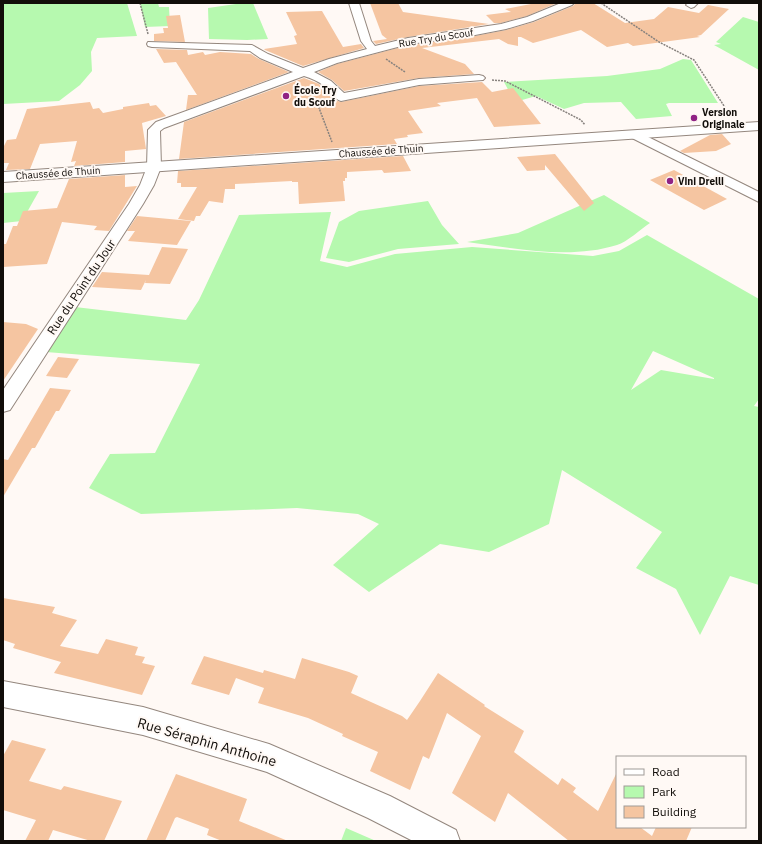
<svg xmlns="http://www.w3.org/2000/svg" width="762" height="844" viewBox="0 0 762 844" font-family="'IBM Plex Sans',sans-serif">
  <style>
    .green { fill: #b6f9af; fill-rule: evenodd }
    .building { fill: #f5c5a1 }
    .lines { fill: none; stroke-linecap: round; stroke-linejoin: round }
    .minor-casing { stroke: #94877e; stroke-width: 2 }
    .major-casing { stroke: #94877e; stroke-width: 2 }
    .path { stroke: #87827e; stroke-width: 1.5; stroke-dasharray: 2 1; stroke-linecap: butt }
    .minor { fill: #fff; fill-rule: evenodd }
    .major { fill: #fff; fill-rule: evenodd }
    .poi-dot { fill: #902284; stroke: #fff9f5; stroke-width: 1.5 }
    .labels { text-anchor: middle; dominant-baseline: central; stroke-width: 4; stroke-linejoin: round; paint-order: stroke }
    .far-street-label { font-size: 10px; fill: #110d09; stroke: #fff9f5 }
    .far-poi-label { font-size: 10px; font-weight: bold; fill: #110d09; stroke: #fff9f5; text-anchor: start }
    .street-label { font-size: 12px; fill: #110d09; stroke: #fff9f5 }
    .near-street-label { font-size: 14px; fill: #110d09; stroke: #fff9f5 }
  </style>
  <rect width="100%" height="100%" fill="#fff9f5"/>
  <!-- green -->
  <g class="green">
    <path d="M3,3h124l10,33 -40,2 -6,14 1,19 -12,14 -21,16 -56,3z"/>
    <path d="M140,3h21h-3l1,4h10l1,19 -25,1z"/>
    <path d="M243,3h10l15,36 -21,1 -38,-1 -1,-31z"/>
    <path d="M743,17l16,5v48l-45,-25 7,-1 -5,-2z"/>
    <path d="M683,59l8,1 27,43h-49l-3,1 6,12 -36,3 -15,-17 -37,1 -20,6 -28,-13 -14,4 -11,-5 -7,-13 103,-6 53,-7z"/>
    <path d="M39,191l-17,30 -19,2v-30z"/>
    <path d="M604,195l46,28c-9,6 -23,19 -33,22 -48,15 -102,3 -150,-3l51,-9z"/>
    <path d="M428,201l14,24 17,19 -61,5 -49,13 -23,-4 13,-36 20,-11z"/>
    <path d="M331,212l-11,49 27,6 48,-13 77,-7 121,9 26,-5 28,-16 112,64v100l-5,7 5,1v178l-29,-9 -30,59 -24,-46 -40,-21 26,-36 -100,-62 -13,54 -60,28 -49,-8 -71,48 -36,-27 46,-41 -21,-10 -61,-6 -156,6 -52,-26 21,-34 45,-1 45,-89 -154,-12 29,-45 111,13 13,-20 40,-85zM653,351l61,27v1l-53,-9 -30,20z"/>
    <path d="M346,828l30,13h-35z"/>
  </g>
  <!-- building -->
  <g class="building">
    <path d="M370,3h28l5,9 86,12 -81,13 -32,7 -3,-3 14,-2 -5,-4z"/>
    <path d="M536,3h21l-30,13 -26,7h-7l-8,-8 25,-3 -6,-3z"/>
    <path d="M576,3h17l32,20 29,-4 14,-12 31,6 9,-8 21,4 -28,26 -4,1 3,1 -67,9 -5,-3 -21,4 -26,-17 -48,13 -12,-6h-3v9l-10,-2 -9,-5 -77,9 43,16 9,10 -55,4 -75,13 -12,-11 -14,-8 19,-8 72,-19 61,-8 36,-7 28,-8 39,-16z"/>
    <path d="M322,11l21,36 18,-3 3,4 -61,18 -38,-16 -1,-1 33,-5 -3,-8 3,-1 -11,-23z"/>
    <path d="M180,15l5,27 -31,-1v-7l10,-1 -1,-5h5l-2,-12z"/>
    <path d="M156,49l31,1 1,5 15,-3 2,3 15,-3 31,2 8,5 30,13 -103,38 2,-15h9l-21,-33 -12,1z"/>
    <path d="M304,78l15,6 16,16 6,2 78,-16 63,-4 10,10 21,-4 28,36 -47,3 -17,-29 -40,5 4,3 -33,5 15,22 -16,2 1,2 -14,2 3,5 -218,15 5,-37z"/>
    <path d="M90,102l3,7 6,-1 4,5 20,-4v-2l26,-4 1,3 6,-1 10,11 -24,7 4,26 -21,2v11l-51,4 2,-5 -5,1 6,-21 -37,3 -10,25 -24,1 3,-7h-6v-15l4,-8 9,-1 11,-30z"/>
    <path d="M722,134l9,10 -15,7 -32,2 -4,-2 30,-16z"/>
    <path d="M555,154l39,49 -10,8 -39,-46v5l-18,1 -10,-14z"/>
    <path d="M403,156l8,15 -27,2 -2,-3 -35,2v6h-2v3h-2l2,20 -46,3 -1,-22h-6v-1l-57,3v5h-10l-2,14 -14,-2 -9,15h-4l-2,5 -16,-2 19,-32h-16v-4h-4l1,-12z"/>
    <path d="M674,170l53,29 -23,11 -54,-30z"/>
    <path d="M125,175v12l12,-1 -28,45 -15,-1 3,-4 -35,-4 -15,42 -44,3v-23h3l7,-18h4l6,-15 34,-3 12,-29z"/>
    <path d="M137,216l54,5 -14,24 -49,-4 7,-10h-8z"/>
    <path d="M162,247l26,2 -18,35 -25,-1 1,-3 -5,10 -49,-3 10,-15 47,3z"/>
    <path d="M3,322l23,2 12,5 -35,52z"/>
    <path d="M58,357l21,2 -12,19 -21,-2z"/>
    <path d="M50,388l21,2 -12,21h-3l-21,37h-3l-29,49v-38l5,1z"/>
    <path d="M3,598l52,9 -3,6 25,7 -17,26 38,8 8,-15 32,8 -3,8 10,2 -3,6 13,3 -13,29 -88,-22 7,-11 -48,-14 2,-4 -12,-4z"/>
    <path d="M204,656l59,17 1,-3 31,9 7,-21 47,14 9,4 -7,17 51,23 5,4 13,-19 18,-28 47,32 -1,1 40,25 -10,21 44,33 4,-7 14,10 -3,4 25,19 19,-39v55h23l12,9 4,-9h36l-6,14h-117l-61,-48 -13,29 -43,-29 29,-57 -34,-23 -18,46 -6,-3 -13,34 -40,-19 8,-19 -36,-16 1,-2 -35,-16 -50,-15 6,-15 -28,-10 -7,17 -38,-11z"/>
    <path d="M12,740l34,9 -17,32 32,9 3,-4 58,15 -18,40h-13l-38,-11 -5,11h-23l11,-21 -33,-10v-54z"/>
    <path d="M176,774l71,25 -8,22 49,20h-66l-15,-6 2,-6 -32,-12 -2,1 -10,23h-19z"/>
  </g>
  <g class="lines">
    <!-- minor casing -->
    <g class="minor-casing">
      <g id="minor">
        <path d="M349,3h10l12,38 4,5 33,-8 93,-14 26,-7 34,-14h13l-2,2 -39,16 -27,8 -36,7 -61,8 -72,19 -23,9 17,9 13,12 75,-14 60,-4 4,1 2,2 -2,2 -64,5 -78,16c-7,-2 -12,-10 -17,-15 -6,-5 -13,-8 -20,-10l-140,52 -4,3 1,36 -7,18 -11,19 -133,206 -7,2v-22l126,-186 11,-19 7,-18 1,-37 8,-8 137,-50 -33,-14 -10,-7 -98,-4 -4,-1 -1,-2 1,-2 104,3 16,9 35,14 26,-9 38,-10 -6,-8z"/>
        <path d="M688,3h10l-4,4 -3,1 -5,-3z"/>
        <path d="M636,131l123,61v10l-127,-64 -2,-3 2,-3z"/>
        <path d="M3,681l140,26 126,37 121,52 66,34 4,11h-47l-45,-23 -101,-46 -124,-37 -140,-28z"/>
      </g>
    </g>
    <!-- major casing -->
    <g class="major-casing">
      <path id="major" d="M759,122v8l-756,52v-10z"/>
    </g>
    <!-- path -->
    <g class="path">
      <path d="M140,3l8,31"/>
      <path d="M601,3l58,39 35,18 36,55"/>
      <path d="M386,59l19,13"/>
      <path d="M492,80l13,1 76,39 4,5"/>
      <path d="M328,103l-9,5 13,34"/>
    </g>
    <!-- minor -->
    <use href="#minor" class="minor"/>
    <!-- major -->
    <use href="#major" class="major"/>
  </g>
  <!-- markers -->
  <g class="poi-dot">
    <circle cx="286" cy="96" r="4"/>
    <circle cx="694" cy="118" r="4"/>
    <circle cx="670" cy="181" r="4"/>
  </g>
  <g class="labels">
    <!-- far-street labels -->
    <g class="far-street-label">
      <text transform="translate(436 38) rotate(-9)">Rue Try du Scouf</text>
      <text transform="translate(381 151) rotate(-4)">Chaussée de Thuin</text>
      <text transform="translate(58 173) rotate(-4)">Chaussée de Thuin</text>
    </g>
    <!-- far-poi labels -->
    <g class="far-poi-label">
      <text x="294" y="90">École Try<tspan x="294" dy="12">du Scouf</tspan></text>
      <text x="702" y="112">Version<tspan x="702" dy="12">Originale</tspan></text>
      <text x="678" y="181">Vini Drelli</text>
    </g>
    <!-- street labels -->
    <g class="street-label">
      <text transform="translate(81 287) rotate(-56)">Rue du Point du Jour</text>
    </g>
    <!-- near-street labels -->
    <g class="near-street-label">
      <text transform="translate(207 742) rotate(16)">Rue Séraphin Anthoine</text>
    </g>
  </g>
  <!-- border -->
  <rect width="762" height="844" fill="none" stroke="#110d09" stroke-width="8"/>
  <!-- legend -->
  <rect x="616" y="756" width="130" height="72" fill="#fff9f5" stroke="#a09b97"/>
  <rect x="624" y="769" width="20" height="6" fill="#ffffff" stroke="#a09b97"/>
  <text x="652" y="776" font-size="12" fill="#110d09">Road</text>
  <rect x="624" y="786" width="20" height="12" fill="#b6f9af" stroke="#a09b97"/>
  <text x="652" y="796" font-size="12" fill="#110d09">Park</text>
  <rect x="624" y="806" width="20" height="12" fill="#f5c5a1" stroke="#a09b97"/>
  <text x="652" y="816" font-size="12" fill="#110d09">Building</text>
</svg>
